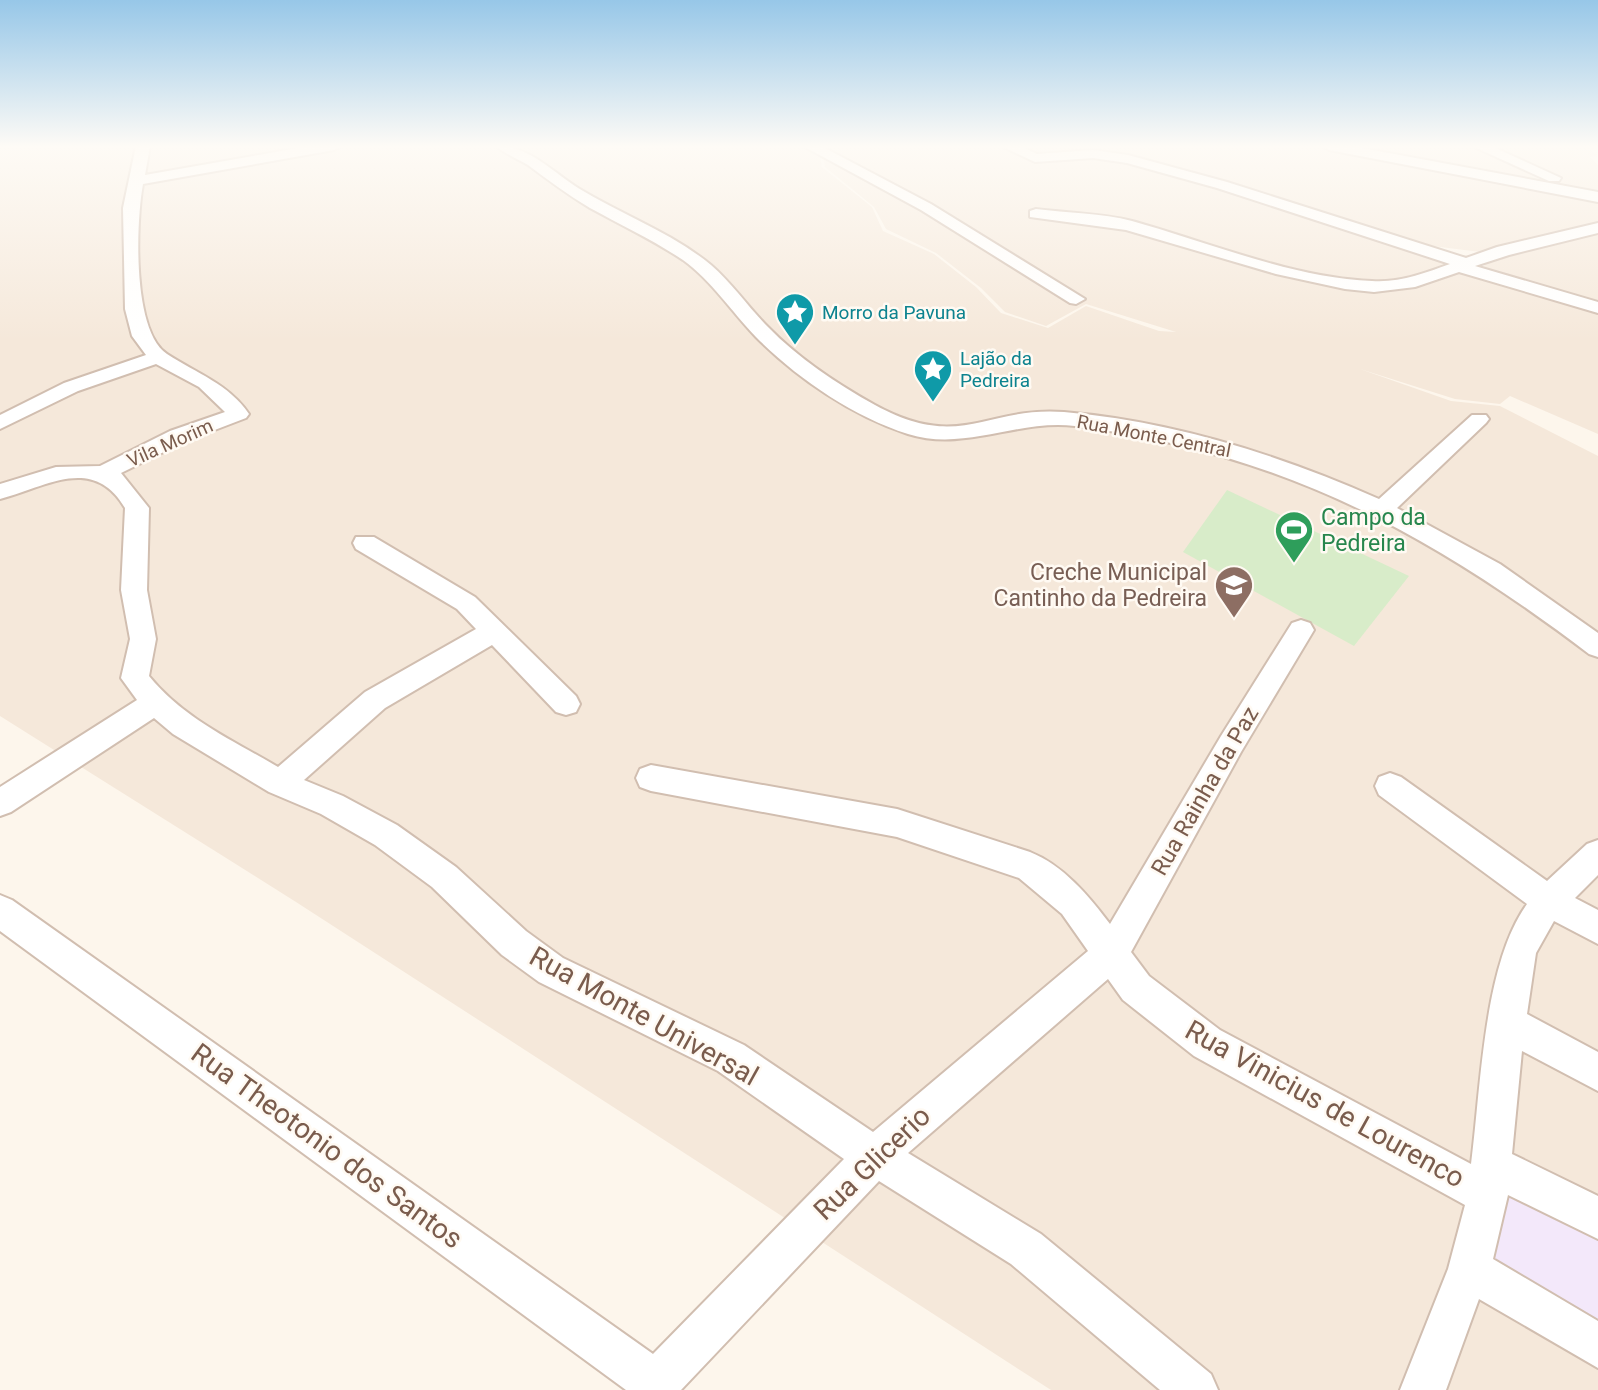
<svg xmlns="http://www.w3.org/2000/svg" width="1598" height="1390" viewBox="0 0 1598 1390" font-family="Roboto,sans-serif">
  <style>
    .residential { fill: #f5e8da }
    .education { fill: #f3e8fa }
    .green { fill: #d8ecc9 }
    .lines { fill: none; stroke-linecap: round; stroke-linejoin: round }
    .minor-casing { stroke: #d1beb0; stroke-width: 4 }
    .minor { fill: #fff; fill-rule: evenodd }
    .labels { text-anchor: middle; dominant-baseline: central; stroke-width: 5; stroke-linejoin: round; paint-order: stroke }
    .far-culture-label { font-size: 19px; fill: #0d838f; stroke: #fffaf3; text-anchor: start }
    .far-street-label { font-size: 19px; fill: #7a5c4d; stroke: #fffaf3 }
    .leisure-label { font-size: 23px; fill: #27864d; stroke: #fffaf3; text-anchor: start }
    .education-label { font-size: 23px; fill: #785e54; stroke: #fffaf3; text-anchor: end }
    .street-label { font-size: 23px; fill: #7a5c4d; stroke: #fffaf3 }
    .near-street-label { font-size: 28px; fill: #7a5c4d; stroke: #fffaf3 }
  </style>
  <rect width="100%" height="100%" fill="#fdf6ec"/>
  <!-- residential -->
  <g class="residential">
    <path d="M0,146h818l4,21 50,40 11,24 51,23 42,33 25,26 47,15 38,-22 73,25 17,1 -90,-28 -40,22 -41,-14 -24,-24 -45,-35 -50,-24 -12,-22 -49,-40 -4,-21h248l92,27 36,6 255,86 61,24 85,25v120l-88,-38 -10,8 -45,-5 -95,-30 91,32 49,5 98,50v934h-547l-755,-488 -296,-186z"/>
    <path d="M1082,146l503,1 13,8 -8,2 8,8v141l-120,-34 18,-18 -103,-13z"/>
  </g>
  <!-- education -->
  <path class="education" d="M1498,1179l100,54v104l-108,-59z"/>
  <!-- green -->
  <path class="green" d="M1227,490l182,86 -55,70 -171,-94z"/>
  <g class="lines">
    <!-- minor casing -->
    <g class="minor-casing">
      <g id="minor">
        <path d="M136,146h14l-5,29 165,-29h31l-7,4 -191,34c-7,38 -11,147 24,170 29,19 62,30 82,60l-3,4 -60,23 -65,32 28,35 -2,82 9,49 -7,37c34,42 83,64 129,91l87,-75 111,-63 -19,-20 -101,-60 -3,-6 3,-6h18l101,60 101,99 4,8 -4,8 -10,3 -10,-3 -64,-67 -107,63 -81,72 39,16 54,29 59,42 70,64 37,27 181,87 129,87 215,-181 -26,-37 -43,-36 -122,-41 -246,-46 -11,-4 -4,-9 4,-9 11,-4 246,44 133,43c33,13 59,44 80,72l111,-188 71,-113 9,-3 9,3 4,7 -73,122 -110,200 18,24 71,54 251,134c10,-75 12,-199 56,-260l-148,-109 -4,-9 4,-9 11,-4 11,4 146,104 40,-37 11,-4v35l-23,23 23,12v34l-44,-23 -18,32 -9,61 71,38v39l-76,-40 -10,103 86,42v43l-90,-44 -15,64 105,62v47l-119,-69 -33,91h-46l48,-121 17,-64 -271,-149 -71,-56 -15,-21 -200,174 133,81 170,140 7,16h-58l-149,-126 -132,-83 -198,209h-55l-626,-459v-36l12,5 641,454 191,-195 -126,-88 -179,-89 -37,-27 -70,-68 -57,-42 -54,-31 -52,-22 -96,-58 -19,-16 -143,94 -11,4v-29l137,-87 -16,-22 9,-39 -9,-49 4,-82c-32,-54 -79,-21 -125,-9v-15l56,-17 44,-1 70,-35 55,-19 -26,-25 -43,-23 -78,27 -78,38v-14l64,-32 82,-28 -14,-19 -7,-27 -2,-101z"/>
        <path d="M496,146c34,0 55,25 82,42 44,27 93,44 133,77 21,18 37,42 57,62 30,31 69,57 107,78 86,47 110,1 189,7 108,9 216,43 315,87l93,-84h14l3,4 -3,4 -89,85 103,56 98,69v24l-9,-3c-162,-123 -310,-202 -514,-228 -58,-7 -110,26 -167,8 -56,-18 -111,-56 -152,-97 -25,-26 -44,-56 -73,-77 -30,-20 -62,-35 -93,-52 -22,-13 -42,-28 -62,-43 -10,-6 -23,-11 -32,-19z"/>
        <path d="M803,146h18l110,58 154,95 -9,5 -6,-1 -149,-93z"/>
        <path d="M1001,146h19l17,8 56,-4 35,5 99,27 239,76 31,-11 101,-24v10l-89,22 -34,11 123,36v11l-139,-41 -44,15 -41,5 -29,-3 -69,-15 -150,-44 -96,-13v-6l6,-2c31,4 66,4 96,12 76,21 161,57 240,60 27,2 53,-8 78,-17l-233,-76 -90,-25 -34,-5 -58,4z"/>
        <path d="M1322,146h29l247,46v10l-269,-52z"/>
        <path d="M1472,146h19l70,32 -2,3h-10z"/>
      </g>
    </g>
    <!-- minor -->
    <use href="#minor" class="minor"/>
  </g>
  <!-- sky -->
  <linearGradient id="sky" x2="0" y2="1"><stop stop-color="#97c7e8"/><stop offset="0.43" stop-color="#fefbf6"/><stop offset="1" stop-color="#fefbf6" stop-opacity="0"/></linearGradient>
  <rect width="1598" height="341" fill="url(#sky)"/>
  <!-- icons -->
  <defs>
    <g id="sight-pin" transform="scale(2.0125)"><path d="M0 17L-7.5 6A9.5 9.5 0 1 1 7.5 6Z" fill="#0f9aa8" stroke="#fffaf3"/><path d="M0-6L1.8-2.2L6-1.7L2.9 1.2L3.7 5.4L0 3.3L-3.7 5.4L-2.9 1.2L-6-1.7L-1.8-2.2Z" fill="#fff"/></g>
    <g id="stadium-pin" transform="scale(2.0125)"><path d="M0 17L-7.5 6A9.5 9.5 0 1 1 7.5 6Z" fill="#2e9e5b" stroke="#fffaf3"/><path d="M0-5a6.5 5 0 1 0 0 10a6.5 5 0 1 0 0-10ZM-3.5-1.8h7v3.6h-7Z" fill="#fff"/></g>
    <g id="school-pin" transform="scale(2.0125)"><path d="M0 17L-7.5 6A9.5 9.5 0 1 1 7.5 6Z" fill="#8d6e63" stroke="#fffaf3"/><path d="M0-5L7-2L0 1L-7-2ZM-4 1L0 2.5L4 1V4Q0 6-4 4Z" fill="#fff"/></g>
  </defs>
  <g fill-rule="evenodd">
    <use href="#sight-pin" x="795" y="312"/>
    <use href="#sight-pin" x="933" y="369"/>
    <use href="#stadium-pin" x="1294" y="530"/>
    <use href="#school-pin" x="1234" y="585"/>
  </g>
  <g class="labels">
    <!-- far-culture labels -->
    <g class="far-culture-label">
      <text x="822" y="312">Morro da Pavuna</text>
      <text x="960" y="358">Lajão da<tspan x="960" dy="22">Pedreira</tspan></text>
    </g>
    <!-- far-street labels -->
    <g class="far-street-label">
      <text transform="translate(1154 436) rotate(11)">Rua Monte Central</text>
      <text transform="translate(170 443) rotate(-24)">Vila Morim</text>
    </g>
    <!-- leisure labels -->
    <g class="leisure-label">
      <text x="1321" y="517">Campo da<tspan x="1321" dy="26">Pedreira</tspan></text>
    </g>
    <!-- education labels -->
    <g class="education-label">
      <text x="1207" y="572">Creche Municipal<tspan x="1207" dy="26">Cantinho da Pedreira</tspan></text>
    </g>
    <!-- street labels -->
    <g class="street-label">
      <text transform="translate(1205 791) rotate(-60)">Rua Rainha da Paz</text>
    </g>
    <!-- near-street labels -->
    <g class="near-street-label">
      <text transform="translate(644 1016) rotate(29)">Rua Monte Universal</text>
      <text transform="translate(1325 1104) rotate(29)">Rua Vinicius de Lourenco</text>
      <text transform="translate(327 1146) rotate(36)">Rua Theotonio dos Santos</text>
      <text transform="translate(872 1163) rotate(-44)">Rua Glicerio</text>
    </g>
  </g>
</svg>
